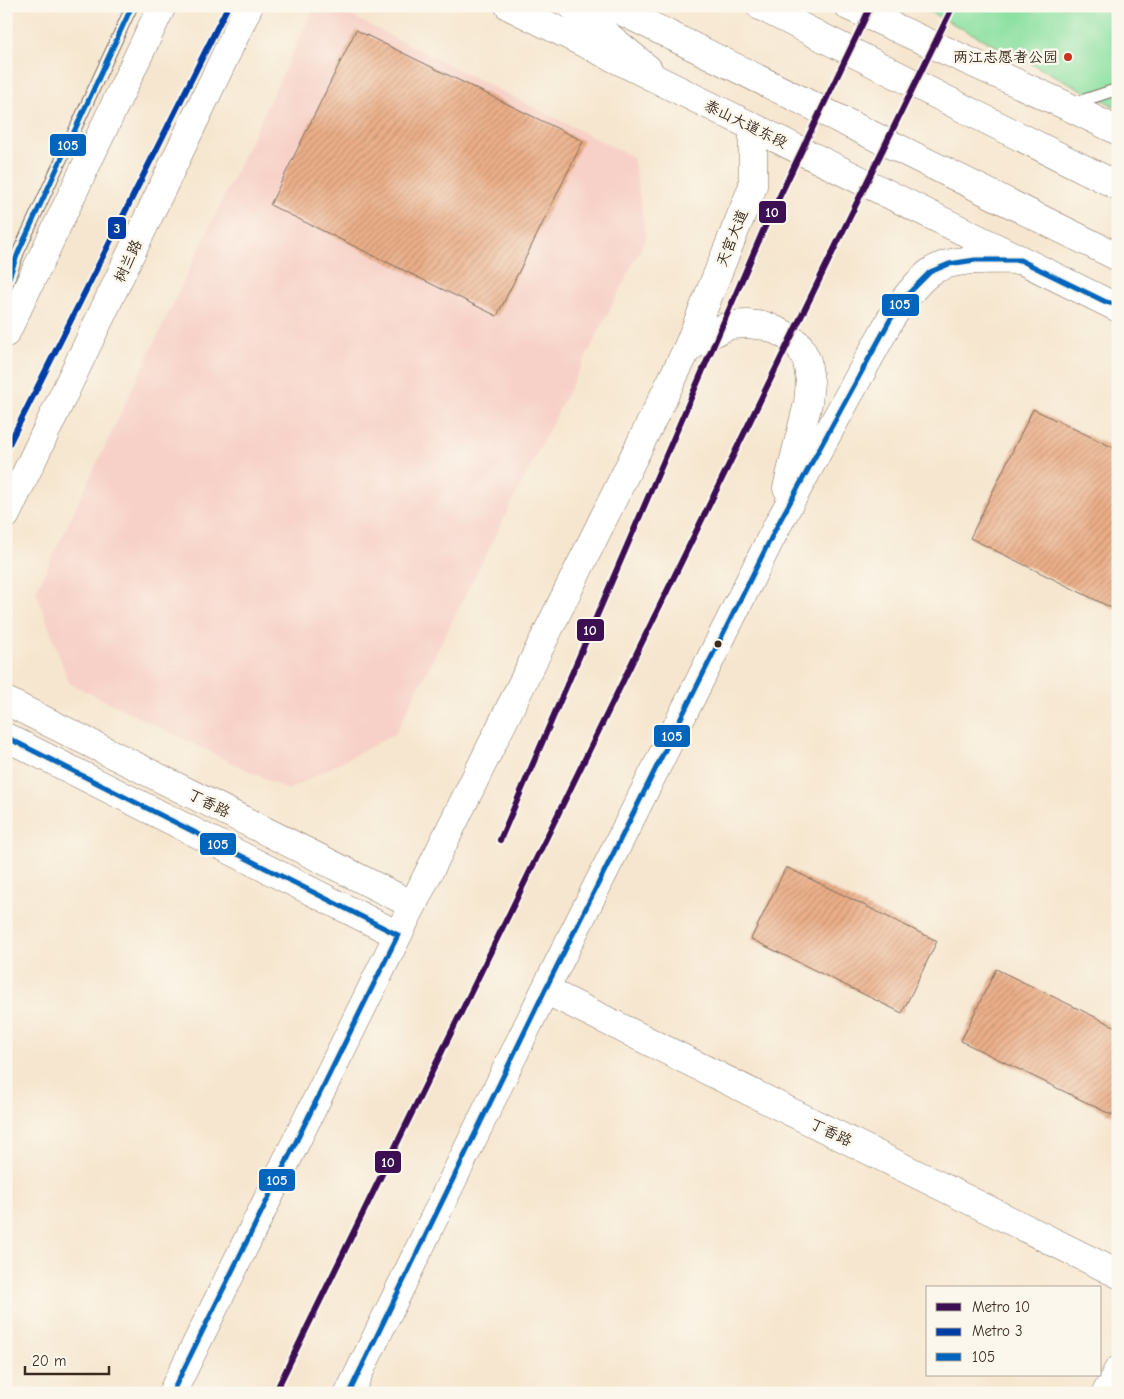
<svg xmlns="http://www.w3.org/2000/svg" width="1124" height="1399" viewBox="0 0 1124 1399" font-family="'Comic Neue','LXGW WenKai TC',sans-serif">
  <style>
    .built { fill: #f7d1c7 }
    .garden { fill: #8de1a2; stroke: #648660 }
    .building { fill: url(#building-hatch) }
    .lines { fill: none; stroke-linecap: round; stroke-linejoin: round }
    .lane-casing { stroke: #7c6c5c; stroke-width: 13 }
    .secondary-casing { stroke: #7c6c5c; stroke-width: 29 }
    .primary-casing { stroke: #7c6c5c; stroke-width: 29 }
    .lane { stroke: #fff; stroke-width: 11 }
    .secondary { stroke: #fff; stroke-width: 28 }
    .primary { stroke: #fff; stroke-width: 28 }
    .bus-1-casing { stroke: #fbf7ec; stroke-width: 9 }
    .bus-1 { stroke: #0065bd; stroke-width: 5 }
    .metro-1-casing { stroke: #fbf7ec; stroke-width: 10 }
    .metro-2-casing { stroke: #fbf7ec; stroke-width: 10 }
    .metro-1 { stroke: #3c1053; stroke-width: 6 }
    .metro-2 { stroke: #003da5; stroke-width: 6 }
    .poi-dot { fill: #c8321e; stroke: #fbf7ec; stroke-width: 2 }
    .bus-dot { fill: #3b2a1e; stroke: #fbf7ec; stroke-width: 2 }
    .labels { text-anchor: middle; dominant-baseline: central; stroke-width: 5; stroke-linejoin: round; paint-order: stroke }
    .poi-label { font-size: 15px; fill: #3b2a1e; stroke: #fbf7ec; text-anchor: end }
    .street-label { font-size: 15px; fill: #3b2a1e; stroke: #fbf7ec }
    .line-badge { stroke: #fbf7ec; stroke-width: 2 }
    .badge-label { font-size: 14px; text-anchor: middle; font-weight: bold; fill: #fff }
  </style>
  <defs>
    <pattern id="building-hatch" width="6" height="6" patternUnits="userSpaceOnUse" patternTransform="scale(1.25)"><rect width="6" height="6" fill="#ecaf89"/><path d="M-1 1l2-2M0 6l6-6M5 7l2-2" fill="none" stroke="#c08f6f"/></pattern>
  </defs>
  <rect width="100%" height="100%" fill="#fbf7ec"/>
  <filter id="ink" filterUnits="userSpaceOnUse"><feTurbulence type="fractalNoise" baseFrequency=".02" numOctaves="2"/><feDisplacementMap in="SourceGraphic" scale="10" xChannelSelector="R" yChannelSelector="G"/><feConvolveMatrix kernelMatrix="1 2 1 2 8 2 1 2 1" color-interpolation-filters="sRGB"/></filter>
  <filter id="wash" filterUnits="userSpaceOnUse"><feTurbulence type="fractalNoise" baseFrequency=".0096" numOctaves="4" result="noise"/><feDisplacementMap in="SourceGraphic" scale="20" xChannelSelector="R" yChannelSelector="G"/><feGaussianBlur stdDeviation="1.12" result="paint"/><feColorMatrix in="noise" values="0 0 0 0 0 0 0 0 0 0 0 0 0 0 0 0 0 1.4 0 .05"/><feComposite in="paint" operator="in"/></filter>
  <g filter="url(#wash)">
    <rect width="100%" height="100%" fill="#f6e6cf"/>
    <!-- built -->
    <path class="built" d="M315,6h16l302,151 13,81 -251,496 -107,56 -219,-107 -33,-92z"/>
    <!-- garden -->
    <path class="garden" d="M918,6h200v102z"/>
    <g id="blocks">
      <!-- building -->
      <g class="building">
        <path d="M356,30l227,111 -86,175 -227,-111z"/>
        <path d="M1033,409l85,41v161l-148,-73z"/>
        <path d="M786,867l151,74 -35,72 -151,-74z"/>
        <path d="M996,969l122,59v75l-6,12 -151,-74z"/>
      </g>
    </g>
  </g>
  <g filter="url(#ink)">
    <use href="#blocks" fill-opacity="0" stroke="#7c6c5c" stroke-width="1"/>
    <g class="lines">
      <!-- lane casing -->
      <g class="lane-casing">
        <g id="lane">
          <path d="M1072,104l46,-15"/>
          <path d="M6,287l12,-34 114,-247"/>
        </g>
      </g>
      <!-- secondary casing -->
      <g class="secondary-casing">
        <g id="secondary">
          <path d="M572,6l76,63"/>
          <path d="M611,6l507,251"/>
          <path d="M848,6l219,100 51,25"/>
          <path d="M6,333l156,-327"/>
          <path d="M687,349l28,-17 15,-7 17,-1 19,2 18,8 15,11 8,16 3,20 -2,22 -21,85"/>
          <path d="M6,515l243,-509"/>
          <path d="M6,701l407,204"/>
          <path d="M6,737l392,198"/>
          <path d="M545,990l573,284"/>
          <path d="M172,1393l515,-1044 66,-163v-58"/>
          <path d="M349,1393l196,-403 232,-464 113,-206c11,-17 23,-34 39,-47 22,-17 64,-13 91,-13"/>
          <path d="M1106,1393l12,-23"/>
        </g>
      </g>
      <!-- primary casing -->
      <g class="primary-casing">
        <g id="primary">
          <path d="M509,6l609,302"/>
          <path d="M760,6l358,180"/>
        </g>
      </g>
      <!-- lane -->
      <use href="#lane" class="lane"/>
      <!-- secondary -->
      <use href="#secondary" class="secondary"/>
      <!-- primary -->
      <use href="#primary" class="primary"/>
      <!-- bus-1 casing -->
      <g class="bus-1-casing">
        <g id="bus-1">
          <path d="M6,286l12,-33 114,-247"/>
          <path d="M6,737l392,198 -226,458"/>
          <path d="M349,1393l196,-403 232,-464 113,-206 17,-25 23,-23 19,-8 26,-4h45l86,42 12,3"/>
        </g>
      </g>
      <!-- bus-1 -->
      <use href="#bus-1" class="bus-1"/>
      <!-- metro-1 casing -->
      <g class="metro-1-casing">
        <g id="metro-1">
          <path d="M500,840l263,-609 108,-225"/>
          <path d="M275,1393l678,-1387"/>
        </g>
      </g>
      <!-- metro-2 casing -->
      <g class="metro-2-casing">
        <path id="metro-2" d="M6,450l222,-444"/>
      </g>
      <!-- metro-1 -->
      <use href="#metro-1" class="metro-1"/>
      <!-- metro-2 -->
      <use href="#metro-2" class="metro-2"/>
    </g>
  </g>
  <!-- markers -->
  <circle class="poi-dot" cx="1068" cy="57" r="5"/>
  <circle class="bus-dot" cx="718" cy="644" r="4.5"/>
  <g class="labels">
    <!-- poi labels -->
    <g class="poi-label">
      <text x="1058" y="57">两江志愿者公园</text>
    </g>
    <!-- street labels -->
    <g class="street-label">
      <text transform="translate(746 124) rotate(26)">泰山大道东段</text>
      <text transform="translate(732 238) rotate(-68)">天宫大道</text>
      <text transform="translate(128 261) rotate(-65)">树兰路</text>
      <text transform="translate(209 803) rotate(27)">丁香路</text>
      <text transform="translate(831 1132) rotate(26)">丁香路</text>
    </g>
  </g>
  <g class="line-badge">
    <rect x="49" y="133" width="38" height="24" rx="5" fill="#0065bd"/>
    <rect x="758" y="200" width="29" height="24" rx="5" fill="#3c1053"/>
    <rect x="107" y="216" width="20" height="24" rx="5" fill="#003da5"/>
    <rect x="881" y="293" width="39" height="24" rx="5" fill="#0065bd"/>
    <rect x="576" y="618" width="29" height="24" rx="5" fill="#3c1053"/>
    <rect x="653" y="724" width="38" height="24" rx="5" fill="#0065bd"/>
    <rect x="199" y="832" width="38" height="24" rx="5" fill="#0065bd"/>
    <rect x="374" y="1150" width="28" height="24" rx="5" fill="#3c1053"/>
    <rect x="258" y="1168" width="38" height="24" rx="5" fill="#0065bd"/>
  </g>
  <g class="badge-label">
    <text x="68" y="150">105</text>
    <text x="772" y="217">10</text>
    <text x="117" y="233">3</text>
    <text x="900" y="309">105</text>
    <text x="590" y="635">10</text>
    <text x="672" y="741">105</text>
    <text x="218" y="849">105</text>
    <text x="388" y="1167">10</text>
    <text x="277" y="1185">105</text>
  </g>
  <!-- margin -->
  <rect width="1124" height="1399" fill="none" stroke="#fbf7ec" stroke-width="25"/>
  <!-- legend -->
  <rect x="926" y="1286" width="175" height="90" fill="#fbf7ec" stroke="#aea59a"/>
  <rect x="936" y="1303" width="25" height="8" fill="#3c1053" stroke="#aea59a"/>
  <text x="972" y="1312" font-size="15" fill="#3b2a1e">Metro 10</text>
  <rect x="936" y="1328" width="25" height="8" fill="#003da5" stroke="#aea59a"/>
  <text x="972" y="1336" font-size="15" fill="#3b2a1e">Metro 3</text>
  <rect x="936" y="1353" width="25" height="8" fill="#0065bd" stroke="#aea59a"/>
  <text x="972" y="1362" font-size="15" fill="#3b2a1e">105</text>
  <!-- scale -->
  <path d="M25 1366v8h84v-8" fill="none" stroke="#3b2a1e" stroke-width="2.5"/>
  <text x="32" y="1366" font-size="15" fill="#3b2a1e" stroke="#fbf7ec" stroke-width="4" paint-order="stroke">20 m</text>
</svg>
